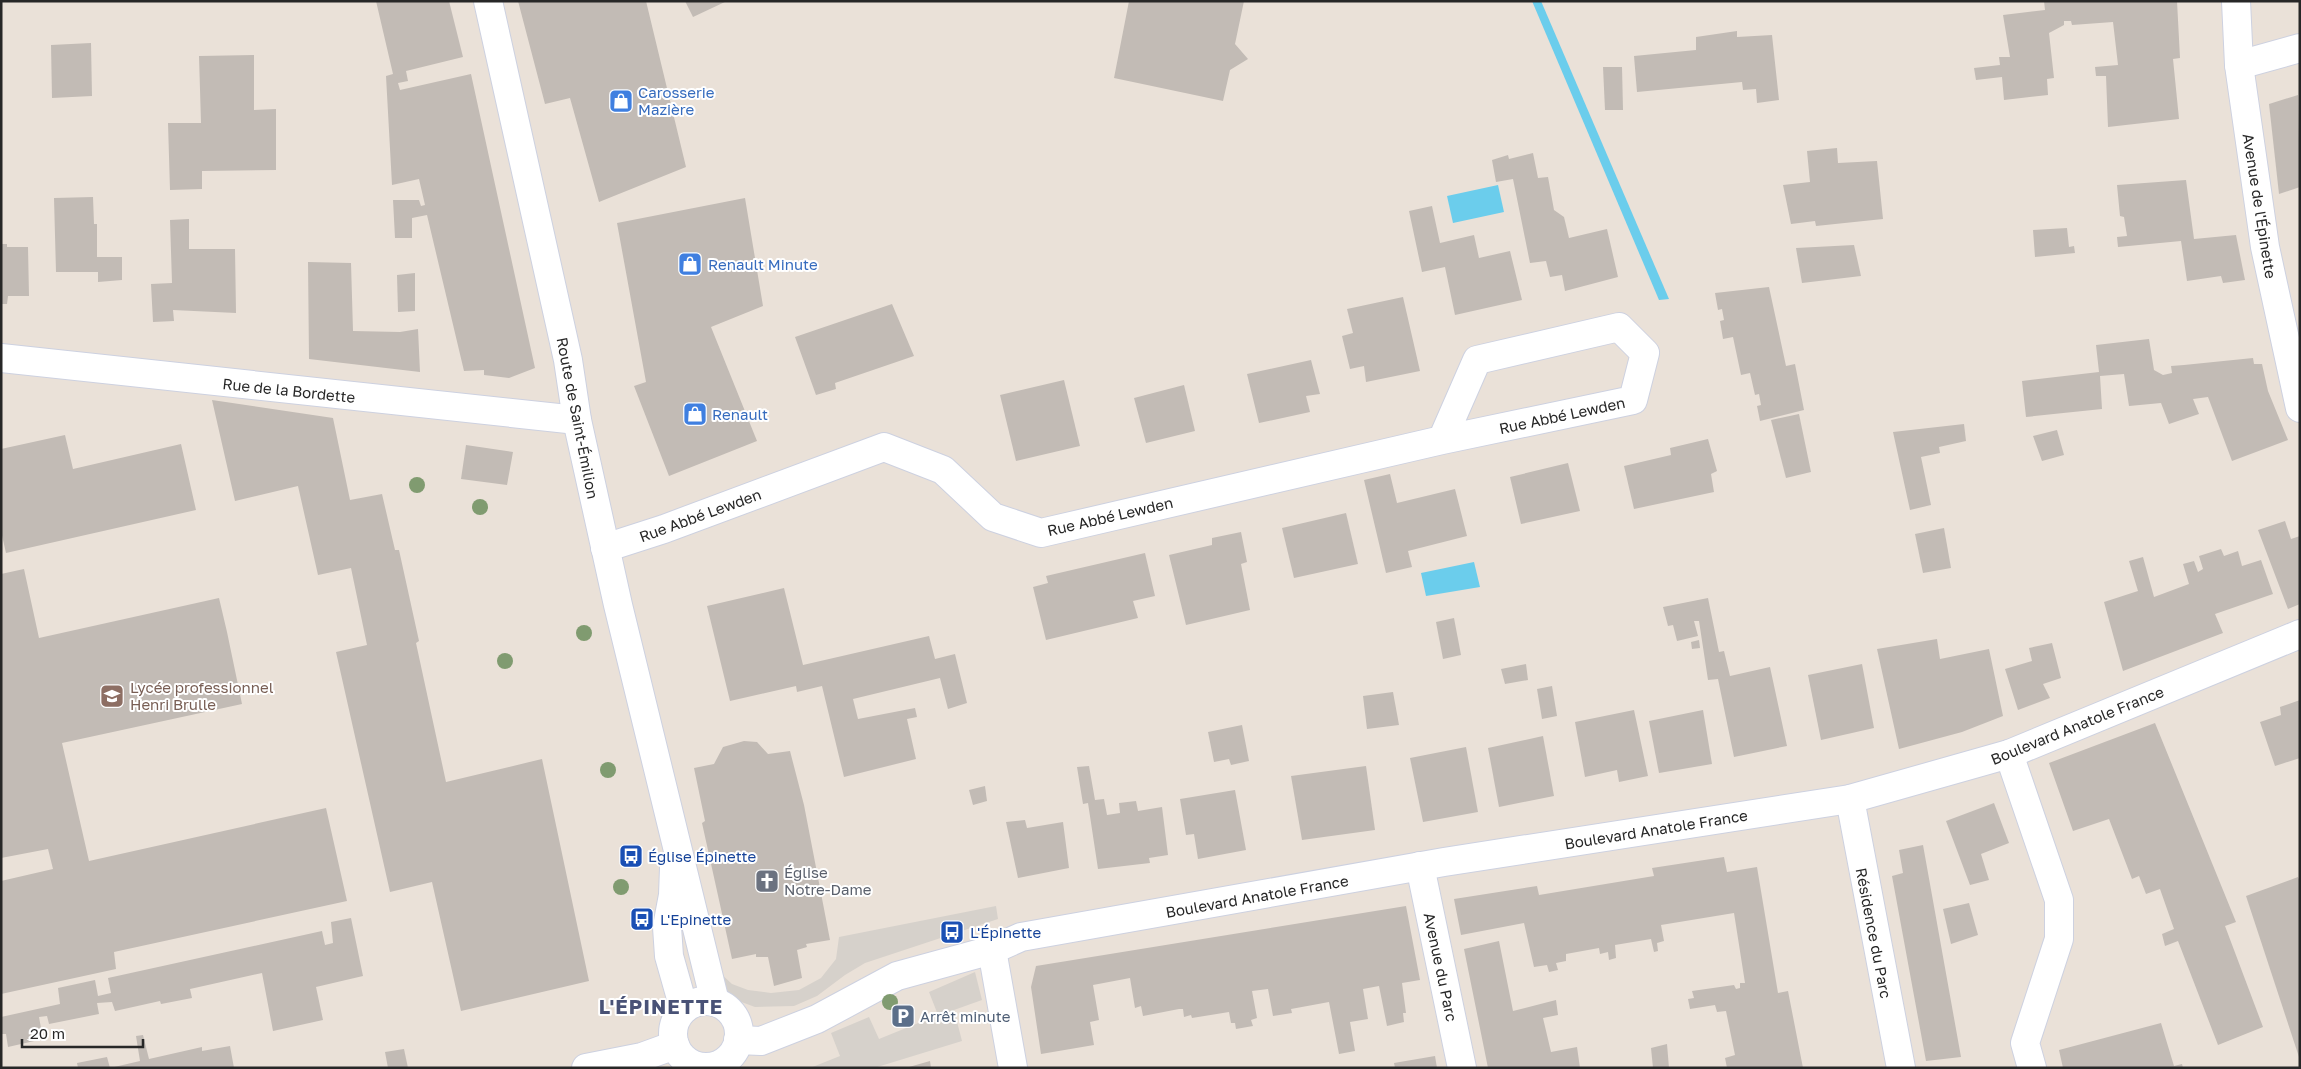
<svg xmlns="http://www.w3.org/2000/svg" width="2301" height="1069" viewBox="0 0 2301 1069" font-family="'Golos Text',sans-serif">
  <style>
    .plaza { fill: #d6d1cb }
    .water { fill: #6bcdec }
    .building { fill: #c2bbb5 }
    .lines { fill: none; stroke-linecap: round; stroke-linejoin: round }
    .minor-casing { stroke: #cdd1e0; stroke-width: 30 }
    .minor { stroke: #fff; stroke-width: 28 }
    .tree { fill: #809b70 }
    .labels { text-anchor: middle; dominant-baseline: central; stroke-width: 4; stroke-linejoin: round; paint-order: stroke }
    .shop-label { font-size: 15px; fill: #366cbe; stroke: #fff; text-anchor: start }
    .street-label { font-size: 15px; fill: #272727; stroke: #fff }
    .education-label { font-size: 15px; fill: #785e54; stroke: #fff; text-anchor: start }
    .transit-label { font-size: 15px; fill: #164399; stroke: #fff; text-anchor: start }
    .worship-label { font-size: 15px; fill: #5b616d; stroke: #fff; text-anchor: start }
    .service-label { font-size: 15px; fill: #4e5e75; stroke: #fff; text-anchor: start }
    .district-label { font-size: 20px; font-weight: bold; letter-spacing: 1px; fill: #495276; stroke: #fff }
  </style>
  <rect width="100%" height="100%" fill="#eae1d8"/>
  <!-- plaza -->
  <g class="plaza">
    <path d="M996,906l2,13 -133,44 -20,12 -28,21 -23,10 -39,1 -19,-7 -26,-18 -5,-23 27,25 16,6 23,3 28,-3 22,-12 15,-19 3,-22z"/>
    <path d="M975,972l7,28 -28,10 8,31 -88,27h-64l30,-12 -9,-23 38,-16 10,22 59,-24 -9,-23z"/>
  </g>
  <!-- water -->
  <g class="water">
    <path d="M1532,1h9l128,298 -10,1z"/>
    <path d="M1498,185l6,27 -51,11 -6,-27z"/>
    <path d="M1474,562l6,25 -54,9 -5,-23z"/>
  </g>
  <!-- building -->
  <g class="building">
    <path d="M376,1h73l14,56 -57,14 2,10 -10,2 2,7 71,-16 64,294 -26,10 -25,-3v-5l-20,1 -37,-156 -15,3v20h-17l-2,-38h26l2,6 4,-1 -6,-26 -27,6 -6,-109 7,-2z"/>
    <path d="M518,1h128l40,166 -87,35 -29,-104 -25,6z"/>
    <path d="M685,1h42l-34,16z"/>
    <path d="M1129,1h115l-9,43 13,15 -18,11 -7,31 -109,-23z"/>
    <path d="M2044,1h133l3,57 -7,1 6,60 -71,8 -2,-51h-10l-1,-9 23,-2 -5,-43 -41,3 -1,-4h-7v4l-15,8 5,45 -7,1 1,16 -44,5 -2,-23 -26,3 -2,-12 26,-3 -1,-8h11l-7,-42 42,-5z"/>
    <path d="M1737,31v6l35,-2 7,65 -22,3 -1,-14 -13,1 -1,-8 -105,10 -3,-36 62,-6v-13z"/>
    <path d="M91,43l1,53 -40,2 -1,-53z"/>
    <path d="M254,55v55l22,-1v61l-74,1v18l-32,1 -2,-67h33l-2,-67z"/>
    <path d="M1603,67h19l1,43h-18z"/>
    <path d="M2298,95l2,92 -21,7 -10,-90z"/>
    <path d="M1837,148l1,15 39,-2 6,58 -67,7 -1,-5 -24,3 -8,-39 27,-3 -3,-31z"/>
    <path d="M1533,153l5,25 10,-1 6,33 10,7 5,21 38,-9 11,48 -53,14 -3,-16 -12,2 -4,-16 -16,2 -17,-84 -17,3 -4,-22 16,-5 1,4z"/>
    <path d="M2186,180l8,59 42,-4 9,45 -22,3 -2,-7 -34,5 -6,-40 -63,6 -1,-10 10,-1 -3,-19 -4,-1 -3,-31z"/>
    <path d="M93,197l1,27h3v33h25v23l-24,2v-10h-42l-2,-74z"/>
    <path d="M745,198l18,108 -52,21 46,114 -88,35 -35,-90 12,-4 -29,-159z"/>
    <path d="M1432,206l8,37 34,-8 5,23 31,-7 12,49 -67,15 -10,-48 -23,5 -13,-61z"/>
    <path d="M189,219v30h46l1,64 -63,-3 1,11 -21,1 -2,-38 21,-1 -2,-63z"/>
    <path d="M2067,228l2,19 5,-1 1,7 -40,4 -2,-27z"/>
    <path d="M1,244h6v3h21l1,49h-21l-1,8h-6z"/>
    <path d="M1854,245l7,31 -59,7 -6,-35z"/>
    <path d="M308,262l43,1 2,68 47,1 18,-3 2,43 -111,-13z"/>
    <path d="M415,273v38l-17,1 -1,-37z"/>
    <path d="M1769,287l17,79 9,-2 9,46 -44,11 -3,-15 4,-1 -2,-11 -4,1 -5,-22 -9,2 -8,-38 -10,2 -3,-18 4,-1 -2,-11 -4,1 -3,-17z"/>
    <path d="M1403,297l17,74 -54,11 -2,-16 -14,3 -8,-33 11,-3 -6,-24z"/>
    <path d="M892,304l22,52 -79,27 1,6 -20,6 -21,-58z"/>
    <path d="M2149,339l5,31 9,5 9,-2 -1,-7 13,-1 69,-7 1,6h8l6,27 20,49 -56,21 -24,-64 -15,2 6,15 -30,10 -8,-21 -32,3 -5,-32 -24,2 2,33 -76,8 -4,-36 77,-9 -3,-27z"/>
    <path d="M1311,360l9,34 -14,2 4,16 -51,11 -12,-49z"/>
    <path d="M1064,380l16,66 -64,15 -16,-66z"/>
    <path d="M1184,385l11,46 -49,12 -12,-45z"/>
    <path d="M212,400l121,18 17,82 32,-6 13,56h4l20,91 -3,2 30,139 96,-23 47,222 -128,30 -29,-129 -42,10 -54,-240 31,-7 -16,-77 -33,7 -20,-89 -63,15z"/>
    <path d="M1799,414l12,58 -25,6 -15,-58z"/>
    <path d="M1964,424l2,17 -27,6 1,6 -19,4 10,48 -21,5 -17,-78z"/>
    <path d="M2057,430l7,25 -22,6 -9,-25z"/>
    <path d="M65,435l8,34 108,-25 15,66 -190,43 -5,-22v-82z"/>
    <path d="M1708,439l9,32 -6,3 3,18 -80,17 -10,-43 47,-11 -1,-7z"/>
    <path d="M466,445l47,7 -6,33 -46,-6z"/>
    <path d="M1568,463l12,48 -59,13 -11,-47z"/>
    <path d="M1390,474l7,29 58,-14 12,47 -59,15 4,16 -26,6 -22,-93z"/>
    <path d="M1346,513l12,51 -64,14 -12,-50z"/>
    <path d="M2285,521l6,18 9,-3v68l-12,5 -30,-79z"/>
    <path d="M1944,528l7,40 -28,5 -8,-39z"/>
    <path d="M1241,532l6,30 -6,2 9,46 -64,15 -17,-70 43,-10v-7z"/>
    <path d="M2221,549l3,7 14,-5 4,15 19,-6 12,34 -58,20 8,19 -100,38 -19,-69 34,-11 -9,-30 14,-4 11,40 35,-13 -6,-20 11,-3 4,11 5,-3 -4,-13z"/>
    <path d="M1145,553l10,43 -22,5 5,17 -92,22 -13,-53 15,-4 -2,-7z"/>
    <path d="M24,569l15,69 180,-40 8,34 15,72 -180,39 27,118 237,-53 21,93 -233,51 2,17 -115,25v-113l52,-12 -5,-20 -47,9v-284z"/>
    <path d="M784,588l19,77 126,-29 6,23 20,-5 12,49 -19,6 -8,-31 -87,21 5,20 57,-11 2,9 -10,2 9,40 -72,18 -22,-91 -25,6 -1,-6 -66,15 -23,-95z"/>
    <path d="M1708,598l11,54 5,-1 6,25 40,-9 17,79 -53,11 -16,-78 -10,1 -9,-59h-5l4,15 -21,5 -4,-16 -5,1 -5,-19z"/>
    <path d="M1454,618l7,37 -18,4 -7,-37z"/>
    <path d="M1937,639l3,20 49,-10 14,67 -41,16 -63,17 -22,-100z"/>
    <path d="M1699,640l1,8 -8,1 -1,-7z"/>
    <path d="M2052,643l9,35 -18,6 7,14 -32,12 -13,-41 27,-8 -3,-13z"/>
    <path d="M1526,664l2,16 -23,4 -4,-15z"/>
    <path d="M1862,664l12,64 -53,12 -13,-65z"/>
    <path d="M1552,686l5,30 -15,3 -5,-30z"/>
    <path d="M1393,692l6,33 -32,4 -4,-33z"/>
    <path d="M2300,700v58l-25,8 -15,-44 21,-7 -1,-8z"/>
    <path d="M1634,710l14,66 -29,6 -2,-12 -32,7 -10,-55z"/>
    <path d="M1703,710l9,54 -53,9 -10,-52z"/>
    <path d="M2155,723l81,199 -11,4 38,101 -45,18 -40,-104 -13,5 -3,-12 12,-5 -14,-40 -14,5 -7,-18 -7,3 -23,-60 -36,12 -24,-68z"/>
    <path d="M1242,725l7,36 -18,4 -2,-6 -15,3 -6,-30z"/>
    <path d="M1543,736l11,60 -55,11 -11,-59z"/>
    <path d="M744,741l13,1 11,12 22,-3 14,54 26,135 -24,4 1,3 -10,3 5,28 -28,8 -6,-29h-12v-3l-24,5 -30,-136 3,-2 -11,-53 20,-4 9,-17z"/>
    <path d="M1466,747l12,65 -55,10 -13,-64z"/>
    <path d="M1089,766l6,34 9,-1 3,16 13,-2 -1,-10 17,-2 2,10 24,-4 6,48 -19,3 1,5 -52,6 -10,-66 -5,1 -6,-37z"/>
    <path d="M1366,766l9,64 -73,10 -11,-64z"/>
    <path d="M985,786l2,15 -14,4 -4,-15z"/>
    <path d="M1235,790l11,60 -48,9 -4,-25 -8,1 -6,-36z"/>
    <path d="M1994,803l15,40 -28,11 8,26 -19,5 -24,-64z"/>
    <path d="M1025,820l2,8 36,-6 6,46 -51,10 -12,-56z"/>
    <path d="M1923,845l38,212 -35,4 -34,-185 11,-3 -4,-23z"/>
    <path d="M1724,857l3,15 30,-5 21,126 10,-2 15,77h-76l-2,-10 10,-3 -9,-44 -9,1 -2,-7 -25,4 -2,-10 6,-1 -2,-7 42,-6 2,4 4,-1v-5h5l-11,-70 -73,12 3,16 -7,2 1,8 -4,1 -3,-13 -36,6 1,13 -7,2 -1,-8 -8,2 -1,-6 -33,6v7l-10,2 2,7 -9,2 -2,-7 -13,2 -10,-44 -63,12 -7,-36 83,-13 2,9 115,-19 -2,-8z"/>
    <path d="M2298,877l2,5 -1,175 -53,-161z"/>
    <path d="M1969,903l9,32 -27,9 -8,-35z"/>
    <path d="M1406,906l14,74 -18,3 4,30h-3l1,9 -17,4 -8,-40 -16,3 5,30 -18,3 5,29 -16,3 -10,-52 -38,7 1,4 -19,3 -5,-27 -16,2 5,27 -6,2 2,6 -17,3 -1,-6h-4l-2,-11 -37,6 -1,-3 -7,2 -1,-8h-4l-36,7 -2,-10 -6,2 -5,-30 -37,7 6,35 -9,2 4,23 -53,9 -10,-67 5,-21z"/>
    <path d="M351,918l12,58 -47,11 7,33 -50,11 -11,-58 -72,16 2,9 -31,6 -1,-3 -45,10 -3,-9 -15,1 2,11 -50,10 -2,-8 -8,1 4,22 -35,8 -2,-13h-5v-17l59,-13 -2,-16 37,-8 3,16 13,-3 -3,-15 214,-47 3,14 8,-2 -2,-21z"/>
    <path d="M1499,941l14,70 43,-11 2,15 -15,3 8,34 26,-5 3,21h-92l-24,-119z"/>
    <path d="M2161,1023l13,43 8,-2 1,4h-120l-4,-18z"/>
    <path d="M143,1035l6,24 53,-12v4l28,-5 4,22h-124l30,-7 -4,-25z"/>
    <path d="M1667,1044l2,24h-16l-2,-20z"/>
    <path d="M404,1049l4,19h-20l-3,-16z"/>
    <path d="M1435,1056l2,12h-42l-1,-5z"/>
    <path d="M107,1057l3,11h-32l-1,-5z"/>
    <path d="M930,1061l1,7h-22v-1z"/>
  </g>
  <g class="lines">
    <!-- minor casing -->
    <g class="minor-casing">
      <g id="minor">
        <path d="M488,1l80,359 9,60 41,185 97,397"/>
        <path d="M2236,1l3,64 26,182 35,161"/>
        <path d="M2239,65l61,-17"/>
        <path d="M1,358l576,62"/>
        <path d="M605,548l59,-19 220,-82 59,23 50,47 48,16 401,-93 191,-40 12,-47 -26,-26 -142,33 -35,80"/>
        <path d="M2009,754l50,146v39l-34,104 7,25"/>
        <path d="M1850,799l51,269"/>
        <path d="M1420,866l42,202"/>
        <path d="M674,868l-1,27 -6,32 2,29 15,53"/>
        <path d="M992,950l21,118"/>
        <circle cx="706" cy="1034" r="33"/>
        <path d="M738,1040l23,1 56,-22 80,-43 95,-26 29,-13 423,-75 406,-63 159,-45 291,-120"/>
        <path d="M586,1068l56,-11 33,-12"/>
      </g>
    </g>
    <!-- minor -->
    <use href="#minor" class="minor"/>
  </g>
  <!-- trees -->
  <g class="tree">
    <circle cx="417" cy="485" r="8"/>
    <circle cx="480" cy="507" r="8"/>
    <circle cx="584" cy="633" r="8"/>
    <circle cx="505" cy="661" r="8"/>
    <circle cx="608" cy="770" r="8"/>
    <circle cx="621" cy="887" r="8"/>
    <circle cx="890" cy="1002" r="8"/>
  </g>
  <!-- icons -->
  <defs>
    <g id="shop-square" transform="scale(1.25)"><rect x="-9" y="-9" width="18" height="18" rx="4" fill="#3f7fe0" stroke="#fff"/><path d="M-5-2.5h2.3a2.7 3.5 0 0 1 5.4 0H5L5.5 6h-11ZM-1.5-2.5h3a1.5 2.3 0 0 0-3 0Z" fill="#fff"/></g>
    <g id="school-square" transform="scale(1.25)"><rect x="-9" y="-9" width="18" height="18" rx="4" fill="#8d6e63" stroke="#fff"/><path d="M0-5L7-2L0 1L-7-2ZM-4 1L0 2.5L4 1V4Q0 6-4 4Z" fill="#fff"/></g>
    <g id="bus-square" transform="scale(1.25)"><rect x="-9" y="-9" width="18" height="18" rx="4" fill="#1a4fb4" stroke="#fff"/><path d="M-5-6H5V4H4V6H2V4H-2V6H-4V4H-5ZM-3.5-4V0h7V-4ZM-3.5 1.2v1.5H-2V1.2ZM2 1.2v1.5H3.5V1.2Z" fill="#fff"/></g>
    <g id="church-square" transform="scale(1.25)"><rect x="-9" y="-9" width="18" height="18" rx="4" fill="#6b7280" stroke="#fff"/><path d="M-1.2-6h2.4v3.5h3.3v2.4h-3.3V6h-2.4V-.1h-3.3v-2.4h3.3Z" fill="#fff"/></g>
    <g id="parking-square" transform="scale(1.25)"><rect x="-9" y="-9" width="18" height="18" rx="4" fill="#5c6f8a" stroke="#fff"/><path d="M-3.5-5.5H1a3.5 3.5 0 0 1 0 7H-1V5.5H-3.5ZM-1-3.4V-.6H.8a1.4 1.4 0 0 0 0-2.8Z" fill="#fff"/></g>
  </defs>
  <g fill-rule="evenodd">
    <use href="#shop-square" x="621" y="101"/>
    <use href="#shop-square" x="690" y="264"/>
    <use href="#shop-square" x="695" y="414"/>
    <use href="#school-square" x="112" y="696"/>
    <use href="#bus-square" x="631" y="856"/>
    <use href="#church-square" x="767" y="881"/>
    <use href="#bus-square" x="642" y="919"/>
    <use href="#bus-square" x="952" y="932"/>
    <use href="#parking-square" x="903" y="1016"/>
  </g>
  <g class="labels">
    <!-- shop labels -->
    <g class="shop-label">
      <text x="638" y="92">Carosserie<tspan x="638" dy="17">Mazière</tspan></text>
      <text x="708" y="264">Renault Minute</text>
      <text x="712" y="414">Renault</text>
    </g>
    <!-- street labels -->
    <g class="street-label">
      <text transform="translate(2260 206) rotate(81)">Avenue de l'Épinette</text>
      <text transform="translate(289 390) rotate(6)">Rue de la Bordette</text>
      <text transform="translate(1562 415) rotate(-12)">Rue Abbé Lewden</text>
      <text transform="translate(578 418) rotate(79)">Route de Saint-Émilion</text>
      <text transform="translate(700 515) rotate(-20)">Rue Abbé Lewden</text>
      <text transform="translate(1110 516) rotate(-13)">Rue Abbé Lewden</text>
      <text transform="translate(2077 725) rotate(-22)">Boulevard Anatole France</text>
      <text transform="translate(1656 829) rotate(-9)">Boulevard Anatole France</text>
      <text transform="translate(1257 896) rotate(-10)">Boulevard Anatole France</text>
      <text transform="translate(1874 933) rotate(79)">Résidence du Parc</text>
      <text transform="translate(1441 967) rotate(78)">Avenue du Parc</text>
    </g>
    <!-- education labels -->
    <g class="education-label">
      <text x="130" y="687">Lycée professionnel<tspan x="130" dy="17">Henri Brulle</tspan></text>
    </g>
    <!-- transit labels -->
    <g class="transit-label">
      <text x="648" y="856">Église Épinette</text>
      <text x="660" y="919">L'Epinette</text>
      <text x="970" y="932">L'Épinette</text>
    </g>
    <!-- worship labels -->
    <g class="worship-label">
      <text x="784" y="872">Église<tspan x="784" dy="17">Notre-Dame</tspan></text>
    </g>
    <!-- service labels -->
    <g class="service-label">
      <text x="920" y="1016">Arrêt minute</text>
    </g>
    <!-- district labels -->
    <g class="district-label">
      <text x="661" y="1006">L'ÉPINETTE</text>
    </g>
  </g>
  <!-- border -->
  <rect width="2301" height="1069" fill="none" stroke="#272727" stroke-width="5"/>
  <!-- scale -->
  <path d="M22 1039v8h121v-8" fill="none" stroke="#272727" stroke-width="2.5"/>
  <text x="30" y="1039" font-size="15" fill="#272727" stroke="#ffffff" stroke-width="4" paint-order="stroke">20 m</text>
</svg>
